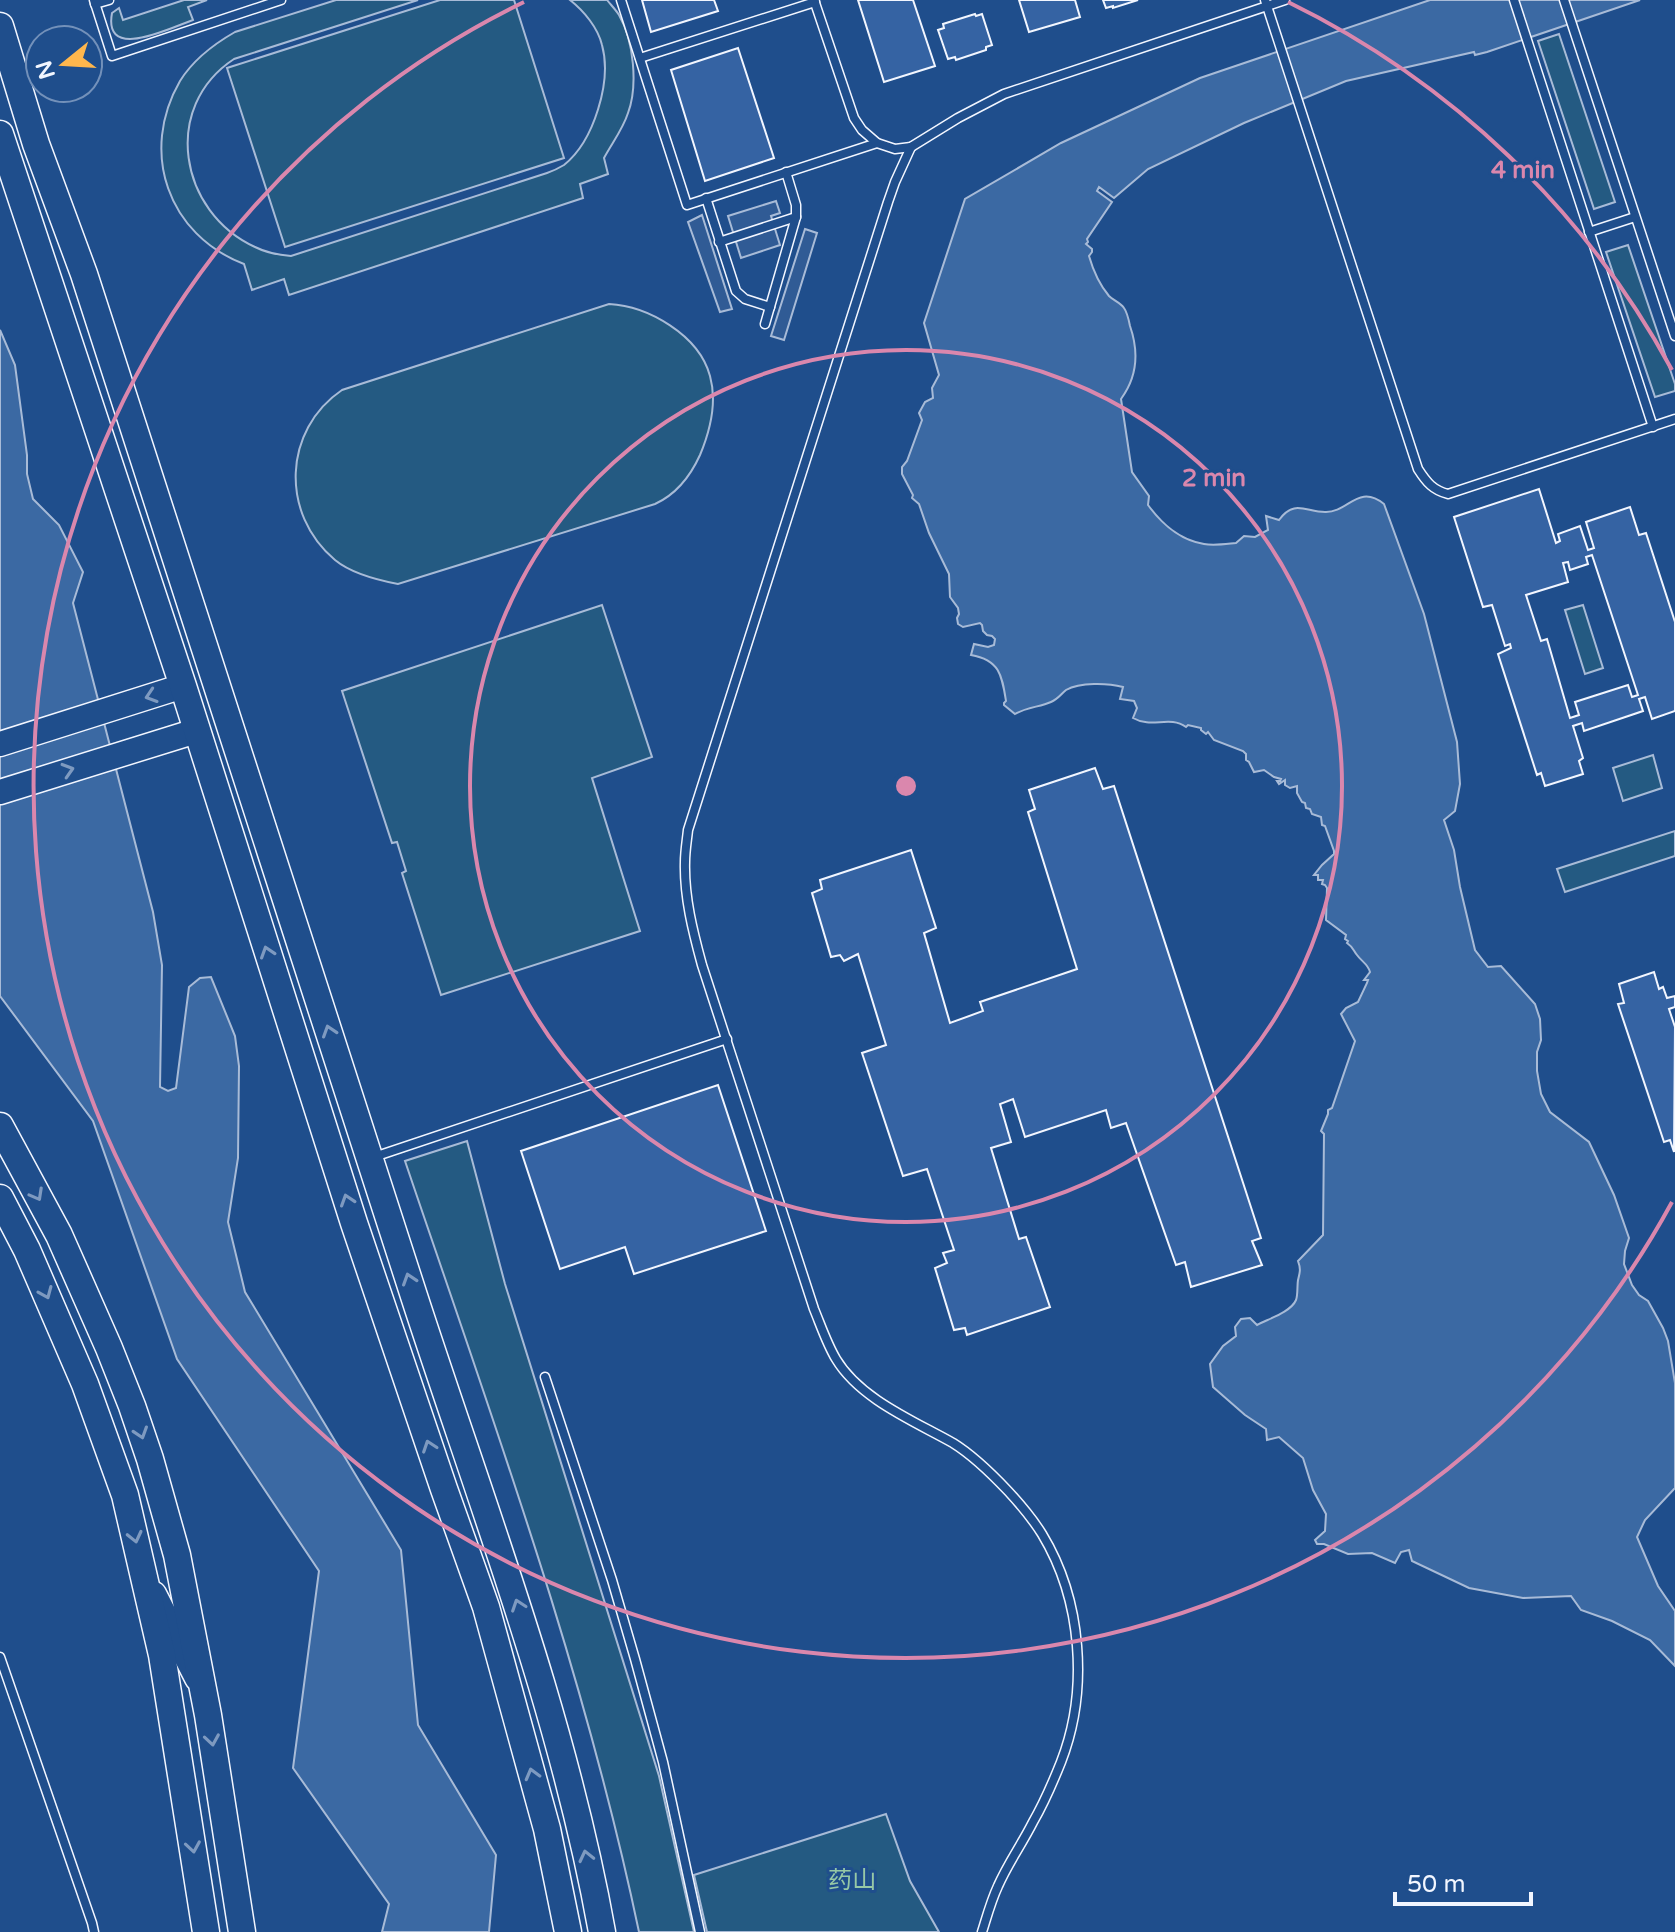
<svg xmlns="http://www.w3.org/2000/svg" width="1675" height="1932" viewBox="0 0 1675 1932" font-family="'Varela Round','Noto Sans SC',sans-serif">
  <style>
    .green { fill: #245a82; stroke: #a8bbd7; stroke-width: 2 }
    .parking { fill: #305b95; stroke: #a8bbd7; stroke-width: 2 }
    .water { fill: #3b69a3; stroke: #a8bbd7; stroke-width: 2 }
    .building { fill: #3563a3; stroke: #f2f6ff; stroke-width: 2; fill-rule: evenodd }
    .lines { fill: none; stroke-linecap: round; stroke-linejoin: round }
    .lane-casing { stroke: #f2f6ff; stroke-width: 11 }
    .secondary-casing { stroke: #f2f6ff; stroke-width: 27 }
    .primary-casing { stroke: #f2f6ff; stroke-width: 29 }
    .lane { stroke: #1f4e8c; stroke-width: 8 }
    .secondary { stroke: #1f4e8c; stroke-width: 24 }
    .primary { stroke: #1f4e8c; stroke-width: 26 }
    .oneway { stroke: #7e9ac0 }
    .ring { fill: none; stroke: #da87ad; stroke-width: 4 }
    .labels { text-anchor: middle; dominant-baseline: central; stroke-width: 6; stroke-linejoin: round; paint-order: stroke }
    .park-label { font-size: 24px; fill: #97c8a6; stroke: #1f4e8c }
    .centre { fill: #da87ad; stroke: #1f4e8c; stroke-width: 4 }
    .ring-label { font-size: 24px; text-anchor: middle; font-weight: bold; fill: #da87ad; stroke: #1f4e8c; stroke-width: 6; stroke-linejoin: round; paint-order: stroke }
  </style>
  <rect width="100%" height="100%" fill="#1f4e8c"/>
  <!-- green -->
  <g class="green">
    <path d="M184,0h23l-19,7 5,13c-23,8 -90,42 -81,-7l7,-5 4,12z"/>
    <path d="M336,0h82l-184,59c-73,48 -55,153 21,188 12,6 23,8 36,9l256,-83c6,-2 12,-5 17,-8 30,-24 48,-84 38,-120 -4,-17 -18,-34 -32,-45h37c4,5 9,10 12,15 15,26 19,71 9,98 -5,16 -16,30 -24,45l4,16 -28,10 3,14 -294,97 -5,-16 -32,11 -8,-26c-76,-29 -105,-112 -64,-183 13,-21 34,-37 55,-49z"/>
    <path d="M440,0h74l50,158 -279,89 -58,-179z"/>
    <path d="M1559,34l56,168 -21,7 -56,-168z"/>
    <path d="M1628,245l47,139v7l-20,6 -49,-145z"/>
    <path d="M609,304c39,2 90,31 101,72 7,25 0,55 -10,79 -10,22 -23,39 -45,49l-257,80c-21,-4 -46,-10 -63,-24 -55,-46 -52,-130 7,-170z"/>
    <path d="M602,605l50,152 -60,21 48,153 -199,64 -39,-122 4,-2 -9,-29 -5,1 -50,-152z"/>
    <path d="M1583,605l20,63 -18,6 -20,-64z"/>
    <path d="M1653,755l9,33 -39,13 -10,-33z"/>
    <path d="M1675,831v25l-110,36 -8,-23z"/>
    <path d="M467,1141l38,143 154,492 35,156h-55c-55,-263 -148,-517 -234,-771z"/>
    <path d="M886,1814l24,67 29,51h-232l-13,-57z"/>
  </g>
  <!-- parking -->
  <g class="parking">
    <path d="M776,201l4,12 -9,3 9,29 -39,13 -13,-42z"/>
    <path d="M702,215l30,94 -12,3 -32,-90z"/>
    <path d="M805,229l12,4 -33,107 -13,-4z"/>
  </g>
  <!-- water -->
  <g class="water">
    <path d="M1430,0h210l-153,52 -12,3 -1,-3 -128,29 -102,42 -96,46 -34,29 -15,-11 -2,4 15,11 -25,37 1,3 -2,2 6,5v3l-3,4c4,14 10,28 20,40 4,4 12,7 15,12 3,4 5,13 6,18 9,26 8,50 -9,73l11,73 17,24 -1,9c14,19 31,35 56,39 10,2 22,0 32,-1l8,-7 11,1 13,-7 -2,-14 13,4c15,-21 27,-8 46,-8 23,1 33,-29 59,-8l40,110 33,128 3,42 -5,27 -11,9 10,30 6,37 15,63 13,17 13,-1 34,38 5,15 1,21 -4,12v19l4,23 9,18 39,30 25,53 15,43 -4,13 -1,13 8,21 7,10 9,6 15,27 5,13 7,42v105l-30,32 -8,17 21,49 17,25v55l-25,-26 -38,-19 -31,-11 -10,-14 -48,2 -54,-10 -57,-27 -3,-11 -8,2 -6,11 -23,-10 -24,1 -24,-10h-7l-2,-4 10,-9 1,-17 -13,-24 -10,-32 -24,-21 -12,3 -1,-11 -21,-14 -32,-28 -3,-23 13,-18 13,-10 -1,-9 6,-8 9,-1 7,7c11,-6 34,-13 39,-25 2,-5 1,-14 2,-20 2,-8 3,-11 0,-19l25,-26 1,-101 -3,-3 7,-17v-4l4,-2 23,-67 -14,-27 5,-6 12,-6 9,-19 1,-3h-4l6,-8c-2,-8 -8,-10 -13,-17 -4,-5 -4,-8 -10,-12l1,-2 -3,-2 1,-4 -20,-15 1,-32 -2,-3 -3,-1 1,-4h-5v-5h-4l8,-10 12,-11v-3l-9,-25 -3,-1 -1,-8 -9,-3 -2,-5 -4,-1 -1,-5 -3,-1 -5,-9v-7l-7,2 -5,-3v-5l-6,4 -2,-3h3l1,-2 -7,-2 -10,-7 -10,2 -5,-10 -3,-2v-6l-3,-3 -29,-11 -6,-8 -2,2 -5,-4v-2l-13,-3 -2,2c-17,-12 -34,2 -53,-9l4,-10 -3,-7 -14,-2 3,-12c-15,-4 -43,-5 -57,3 -5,4 -8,9 -15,12 -11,5 -24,5 -36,12l-11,-9v-2l2,-2c-4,-25 -6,-41 -35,-46l3,-11 14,3 6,-2 1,-6 -3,-3 -5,-1 -4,-4 -1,-6 -2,-2 -17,4 -5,-3 -1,-6 2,-4 -1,-6 -8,-11 -1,-23 -20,-41 -10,-29 -7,-6 1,-3 -11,-21v-7l5,-6 15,-41 -3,-7 6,-11 8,-4 -1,-10 7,-13 -15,-52 41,-124 96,-56 139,-65z"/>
    <path d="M0,330l15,35 12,90v19l6,25 26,26 24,47 -10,31 80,309 9,53 -2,122 8,4 8,-3 13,-101 11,-9 11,-1 24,59 4,30 -1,92 -10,64 17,70 156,258 17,175 78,130 -7,77h-107l7,-28 -96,-136 26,-197 -142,-212 -84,-238 -93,-125z"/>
  </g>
  <!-- building -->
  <g class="building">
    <path d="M642,0h72l4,11 -67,21z"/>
    <path d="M858,0h55l22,66 -51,16z"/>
    <path d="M1019,0h56l5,17 -51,15z"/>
    <path d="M1103,0h35l-25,8v-2l-7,2z"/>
    <path d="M975,14l1,2 6,-2 10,31 -6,2v3l-30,10 -1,-3 -7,2 -10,-29 6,-2 -1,-4z"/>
    <path d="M738,48l36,110 -69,23 -34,-111z"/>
    <path d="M1539,489l17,54 4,-2 -2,-7 22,-8 8,24 6,-2 -8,-26 44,-15 9,28 7,-2 29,89v89l-23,8 -7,-22 -6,2 4,12 -59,20 -2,-8 -9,3 10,32 -4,3 4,13 -38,12 -4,-13 -4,2 -39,-121 13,-6 -1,-4 -5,2 -13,-41 -9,2 -29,-90zM1592,555l46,140 -6,2 -4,-12 -53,17 4,13 -9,3 -23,-79 -6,2 -15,-46 42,-13 -5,-19 5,-1 2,8 18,-6 -2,-7z"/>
    <path d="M1095,768l8,21 11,-3 147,452 -9,3 10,24 -71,22 -6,-25 -9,3 -50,-142 -15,5 -5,-18 -81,27 -12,-38 -13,5 11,38 -20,6 28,91 7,-2 24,70 -83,28 -2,-7 -11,2 -19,-62 12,-5 -4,-10 11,-3 -27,-81 -24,7 -41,-123 24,-8 -28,-91 -14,7 -4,-6 -9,2 -19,-64 10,-4 -2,-9 91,-30 25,78 -12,5 26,90 33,-12 -3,-9 97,-33 -49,-157 7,-3 -6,-19z"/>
    <path d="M1654,972l5,17 4,-2 4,11 8,-2v11l-6,2 6,18 -1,125 -4,-12 -6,2 -46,-138 6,-1 -5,-19z"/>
    <path d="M718,1085l48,146 -132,43 -9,-27 -65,22 -39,-118z"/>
  </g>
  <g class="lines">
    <!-- lane casing -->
    <g class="lane-casing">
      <g id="lane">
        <path d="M94,0l18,56 169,-56"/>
        <path d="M621,0l66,205 190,-62"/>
        <path d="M814,0l40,118 8,12 15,13 18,6 16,-2 47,-29 46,-24 281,-94"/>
        <path d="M1265,0l153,469c9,14 15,21 30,25l227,-75"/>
        <path d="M1514,0l139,427"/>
        <path d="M1564,0l111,336"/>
        <path d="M95,4l14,-4"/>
        <path d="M640,58l175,-56"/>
        <path d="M911,147l-16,35 -7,20 -200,628c-1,10 -3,21 -3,32 -1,35 8,70 17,103l112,344c7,17 13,35 22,50 24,40 78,62 117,84 21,13 38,30 55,48 12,13 24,27 34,43 40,66 47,156 19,228 -8,20 -17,41 -28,60 -11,22 -25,41 -35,64 -7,15 -11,30 -16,46"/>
        <path d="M706,198l30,93 9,8 25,8"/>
        <path d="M1589,232l46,-15"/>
        <path d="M719,242l77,-25"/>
        <path d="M765,324l31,-107v-12l-10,-33"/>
        <path d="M371,1158l356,-119"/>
        <path d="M545,1377l67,203 23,79 28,103 37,170"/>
        <path d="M0,1657l92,266 2,9"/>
      </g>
    </g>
    <!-- secondary casing -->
    <g class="secondary-casing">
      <g id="secondary">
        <path d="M0,744l183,-58"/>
        <path d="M0,792l196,-61"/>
        <path d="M154,1594l43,84"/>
      </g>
    </g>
    <!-- primary casing -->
    <g class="primary-casing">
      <g id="primary">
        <path d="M0,26l36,118 48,130c111,341 220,682 330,1022 68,210 149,418 188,636"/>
        <path d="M0,134l183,552 171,537 90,266 42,118 61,222 21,103"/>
        <path d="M0,1126l59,109 50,113 23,58 18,53 27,96 31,160 34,217"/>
        <path d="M0,1198l27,52 58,134 40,111 37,160 44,277"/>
      </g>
    </g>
    <!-- lane -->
    <use href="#lane" class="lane"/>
    <!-- secondary -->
    <use href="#secondary" class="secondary"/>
    <!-- primary -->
    <use href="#primary" class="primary"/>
  </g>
  <!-- one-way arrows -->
  <defs><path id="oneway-chevron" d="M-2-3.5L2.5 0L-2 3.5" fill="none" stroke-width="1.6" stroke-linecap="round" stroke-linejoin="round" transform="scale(2)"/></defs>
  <g class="oneway">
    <use href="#oneway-chevron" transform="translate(151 696) rotate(162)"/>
    <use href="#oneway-chevron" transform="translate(68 770) rotate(-17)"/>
    <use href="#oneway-chevron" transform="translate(267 952) rotate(-108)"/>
    <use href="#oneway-chevron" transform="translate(329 1031) rotate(-108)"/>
    <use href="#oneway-chevron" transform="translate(37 1195) rotate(61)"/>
    <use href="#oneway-chevron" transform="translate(347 1200) rotate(-108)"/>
    <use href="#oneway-chevron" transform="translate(409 1279) rotate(-108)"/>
    <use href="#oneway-chevron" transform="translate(46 1293) rotate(67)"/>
    <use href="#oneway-chevron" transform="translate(141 1433) rotate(72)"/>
    <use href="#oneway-chevron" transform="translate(429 1446) rotate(-109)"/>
    <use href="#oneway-chevron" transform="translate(135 1537) rotate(77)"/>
    <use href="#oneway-chevron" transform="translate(518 1605) rotate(-109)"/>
    <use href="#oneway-chevron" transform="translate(212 1740) rotate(81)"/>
    <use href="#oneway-chevron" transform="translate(532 1774) rotate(-105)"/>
    <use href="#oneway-chevron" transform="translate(193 1847) rotate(81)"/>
    <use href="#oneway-chevron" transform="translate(586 1856) rotate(-103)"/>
  </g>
  <!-- distance rings -->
  <g class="ring">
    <circle cx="906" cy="786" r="436"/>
    <path d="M1672 1202A872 872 0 1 1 524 2M1288 2A872 872 0 0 1 1672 370"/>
  </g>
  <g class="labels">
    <!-- park labels -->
    <g class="park-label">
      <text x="852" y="1880">药山</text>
    </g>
  </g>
  <circle cx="906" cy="786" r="12" class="centre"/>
  <g class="ring-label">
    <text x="1523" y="178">4 min</text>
    <text x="1214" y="486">2 min</text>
  </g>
  <!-- north arrow -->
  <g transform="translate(64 64) rotate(252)"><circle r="38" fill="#1f4e8c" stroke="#7391ba" stroke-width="2"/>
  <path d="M0-6L14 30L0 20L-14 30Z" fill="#ffb74d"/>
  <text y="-12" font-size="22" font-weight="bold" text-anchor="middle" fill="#f2f6ff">N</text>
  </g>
  <!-- scale -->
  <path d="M1395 1892v12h136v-12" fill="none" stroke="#f2f6ff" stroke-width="4"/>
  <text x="1407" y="1892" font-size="24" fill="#f2f6ff" stroke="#1f4e8c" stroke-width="6" paint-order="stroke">50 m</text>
</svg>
